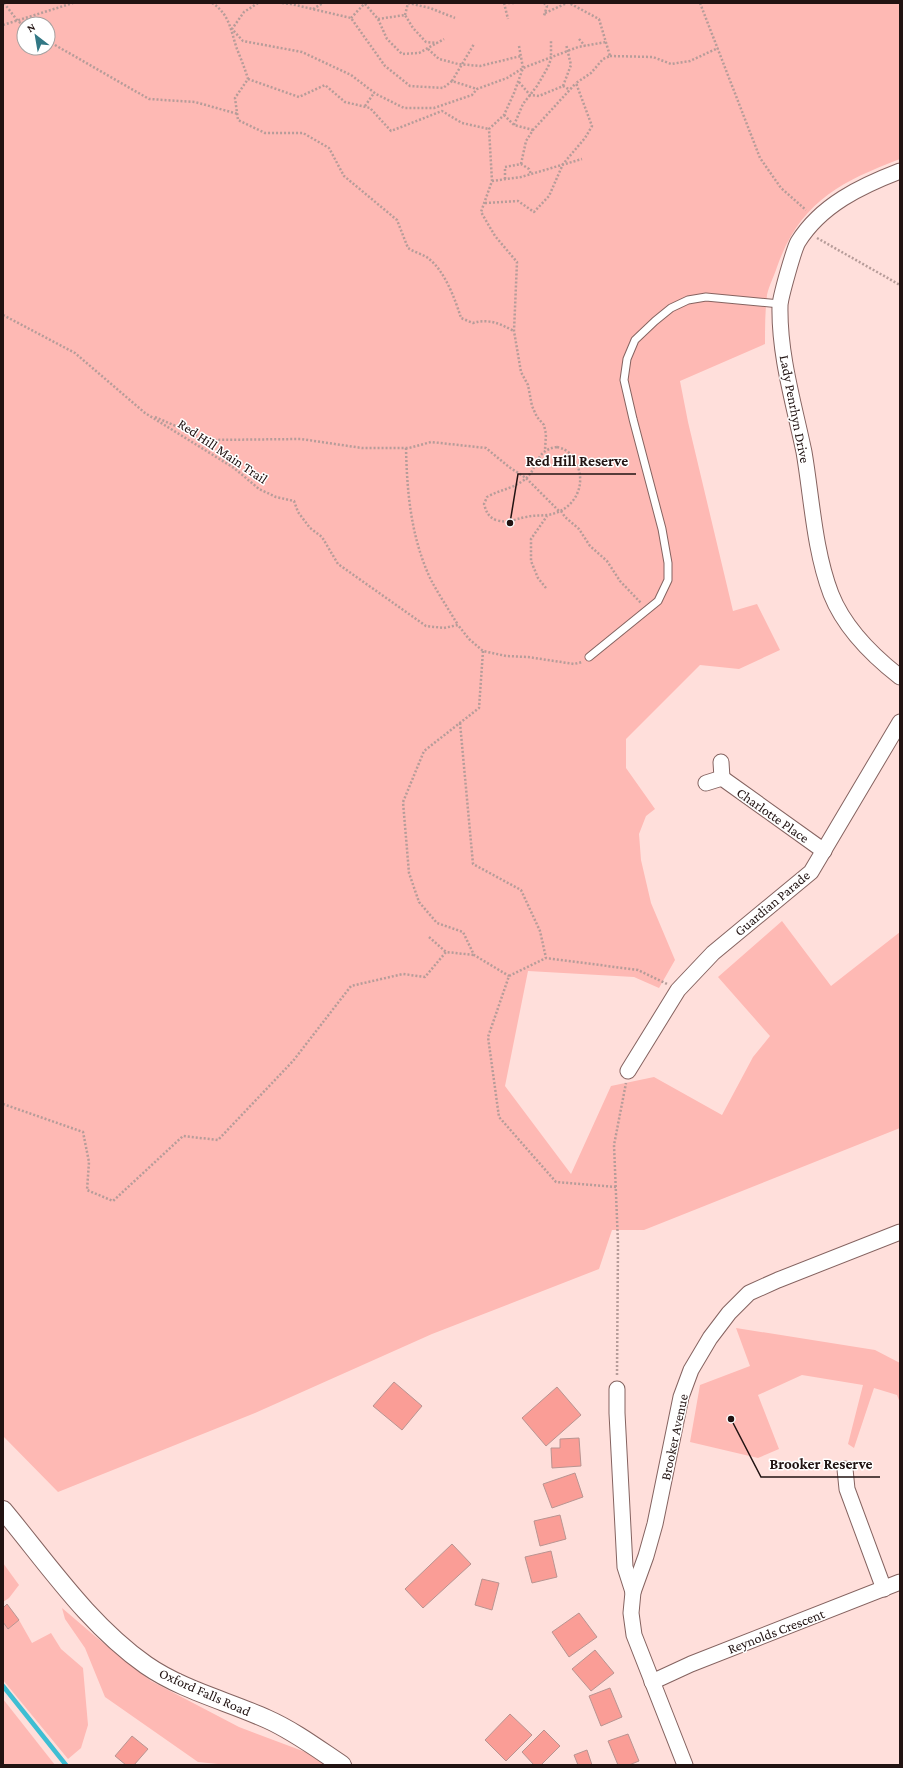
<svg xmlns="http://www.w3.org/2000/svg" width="903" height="1768" viewBox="0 0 903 1768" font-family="'Crimson Pro',serif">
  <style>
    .green { fill: #feb9b4; fill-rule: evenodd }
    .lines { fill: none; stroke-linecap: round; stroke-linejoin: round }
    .stream { stroke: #3fbed3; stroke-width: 4.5 }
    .building { fill: #fa9d96; stroke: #b99491 }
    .service-casing { stroke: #856360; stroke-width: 9 }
    .minor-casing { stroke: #856360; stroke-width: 17 }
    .tertiary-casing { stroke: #856360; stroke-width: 20 }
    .path { stroke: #b69c99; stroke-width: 2.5; stroke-dasharray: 2 2; stroke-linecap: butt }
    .service { stroke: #fff; stroke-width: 7 }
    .minor { stroke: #fff; stroke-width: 15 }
    .tertiary { stroke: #fff; stroke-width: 18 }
    .labels { text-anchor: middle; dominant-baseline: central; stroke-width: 3; stroke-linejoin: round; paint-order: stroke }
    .street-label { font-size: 14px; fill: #211312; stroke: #fff }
    .leader { fill: none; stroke: #211312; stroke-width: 1.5 }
    .callout-dot { fill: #211312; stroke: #fff; stroke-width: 1.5 }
    .callout-label { font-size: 15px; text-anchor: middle; font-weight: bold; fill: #211312; stroke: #fff; stroke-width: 3; stroke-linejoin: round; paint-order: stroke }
  </style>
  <rect width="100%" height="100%" fill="#ffdfdb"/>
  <!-- green -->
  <g class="green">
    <path d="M3,3h897v156c-60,23 -100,43 -123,108 -3,9 -8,19 -10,28 -2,16 -2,33 -2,49l-85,37 8,41 45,189 24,-7 23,46 -41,19 -39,-4 -74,74v29l29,41 -9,7 -7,18 2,26 10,43 24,57 -16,28 -25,-11 -106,-6 -23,115 66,88 40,-88 43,-9 68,38 31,-58 17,-21 -52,-59 64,-56 49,65 69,-54v196l-256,102h-32l-13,39 -167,65 -177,79 -197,79 -55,-56zM24,24h24v24h-24z"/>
    <path d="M736,1328l139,22 25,13v40l-3,-8 -23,-7 -20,60 -6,-4 15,-59 -61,-10 -44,20 21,54 -21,9 -68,-16 10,-57 50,-19z"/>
    <path d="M3,1563l16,22 -10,13 -6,4z"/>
    <path d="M62,1608l34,29 55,44 88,46 69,26 17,12h-97l-30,-3 -93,-65 -20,-49 -20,-29z"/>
    <path d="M19,1620l13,23 19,-10 10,16 22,19 5,57 -7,23 -13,11 -65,-79v-58l5,7z"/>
    <path d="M3,1699l52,66h-52z"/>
  </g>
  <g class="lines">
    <!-- stream -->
    <path class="stream" d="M3,1686l63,79"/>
  </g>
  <!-- building -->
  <g class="building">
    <path d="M394,1382l28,24 -20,24 -29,-24z"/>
    <path d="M557,1387l24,28 -35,31 -24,-28z"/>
    <path d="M579,1438l2,28 -29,2 -1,-20h9v-9z"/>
    <path d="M575,1473l8,24 -31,11 -9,-24z"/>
    <path d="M560,1515l6,24 -26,7 -6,-25z"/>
    <path d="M452,1544l19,20 -48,44 -18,-19z"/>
    <path d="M551,1551l6,26 -25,6 -7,-26z"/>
    <path d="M482,1579l17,4 -7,27 -17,-5z"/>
    <path d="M7,1604l12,16 -11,9 -5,-7v-14z"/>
    <path d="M579,1613l18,24 -28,20 -17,-25z"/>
    <path d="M595,1650l19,23 -23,18 -19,-22z"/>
    <path d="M610,1688l12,29 -21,9 -12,-30z"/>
    <path d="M510,1714l22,21 -26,26 -21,-21z"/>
    <path d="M544,1730l16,16 -19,19h-7l-12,-13z"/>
    <path d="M628,1734l11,27 -10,4h-11l-10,-24z"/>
    <path d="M132,1736l16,13 -14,16h-8l-11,-9z"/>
    <path d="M587,1750l5,15h-14l-4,-10z"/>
  </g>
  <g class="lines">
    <!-- service casing -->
    <g class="service-casing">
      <path id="service" d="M589,657l69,-56 10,-21v-17l-6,-34 -29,-110 -9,-39 3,-21 8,-19 20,-19 16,-13 17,-8 18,-3 74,7"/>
    </g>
    <!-- minor casing -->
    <g class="minor-casing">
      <g id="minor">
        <path d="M900,171c-39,15 -79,34 -102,71 -4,7 -18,56 -18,64 -1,49 14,98 24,146 8,47 10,97 27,142 13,33 42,62 69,83"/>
        <path d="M721,762l1,16"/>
        <path d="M706,783l16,-5 102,73"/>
        <path d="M628,1071l50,-81 35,-37 98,-81 89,-150"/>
        <path d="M617,1389v24l8,154 8,25"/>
        <path d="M845,1469l2,20 37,100"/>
        <path d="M652,1682l39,-18 209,-82"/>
        <path d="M685,1765l-51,-130 -3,-22 2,-21 13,-36 9,-32 26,-127 10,-27 19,-32 19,-25 20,-20 29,-13 122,-48"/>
      </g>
    </g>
    <!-- tertiary casing -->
    <g class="tertiary-casing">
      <path id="tertiary" d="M3,1510c45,54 85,114 143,155 36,25 81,36 121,54 27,12 51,30 75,46"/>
    </g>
    <!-- path -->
    <g class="path">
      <path d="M4,3l13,17 7,6"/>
      <path d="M212,3c18,11 19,29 25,46 4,10 8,20 11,30l-13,19 3,22 27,13h38l26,15 15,28 53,44 11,28c6,4 14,6 20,10 17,13 27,41 33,60l12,5c16,-5 27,1 41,8"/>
      <path d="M258,3l-14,9 -12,17 11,12 59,11 49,23 25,19 28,14h30l38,-13 5,-6 30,-11 16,-10 55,-21 28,-5"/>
      <path d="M282,3l9,1 60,14 34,48 25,20 33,2 9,-7 25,8"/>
      <path d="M408,3l22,5 25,10"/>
      <path d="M504,3l4,16"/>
      <path d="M508,3h6"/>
      <path d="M544,3l3,3 -3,10"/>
      <path d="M700,3l60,155 21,30 25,22"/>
      <path d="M365,4l13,15 9,20 15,15 17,-1 25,-14"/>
      <path d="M313,9l10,-6"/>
      <path d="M545,13l22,-10"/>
      <path d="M405,15l3,-12"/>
      <path d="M351,18l14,-15"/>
      <path d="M378,19l27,-4 8,13 13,14 11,1"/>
      <path d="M3,25l70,-22"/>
      <path d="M579,39l6,7"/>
      <path d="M48,41l101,58 46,3 43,12"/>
      <path d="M519,46l4,22 -9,25 -10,22 -15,14 3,52 -11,31 14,24 22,26 -3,69 7,41 7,13 4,21 5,11 7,8 2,9 -1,16"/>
      <path d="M428,49l11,10 19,5 22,2 41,-10"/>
      <path d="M610,56l43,1 18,7 19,-3 28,-13"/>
      <path d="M248,79l51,18 26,-12 20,17 25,6 21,23 51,-20 20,12 27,6"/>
      <path d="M452,81l22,-37"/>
      <path d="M519,82l11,13 9,1 24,-10 7,4"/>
      <path d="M563,86l8,-21 -5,-21"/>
      <path d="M365,106l9,-13"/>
      <path d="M504,115l10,10 19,5"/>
      <path d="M514,125l9,-21 14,-18 11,-19 3,-8v-19"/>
      <path d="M521,164l5,-23 7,-11 43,-47"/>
      <path d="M505,179v-12l16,-3 8,5 2,5"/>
      <path d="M492,181l29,-4 61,-18"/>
      <path d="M485,203l33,-2 16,11 15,-16 14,-32 22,-26 7,-12 -16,-43 15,-10 12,-14 7,-3 -11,-37 -30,-16"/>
      <path d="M817,238l83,47"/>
      <path d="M3,315l72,38 70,60 89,55 25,21 17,8 18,4 4,11 12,16 12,9 16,27 88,62 18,2 14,-3 11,14 14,12 23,5 22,1 46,7 8,-2"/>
      <path d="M155,417l53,23 93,-1 61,9h47l22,-6 55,6 23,19 17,11 33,33"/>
      <path d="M557,447c12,3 16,8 21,20 8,23 -7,45 -31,48 -7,1 -14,0 -21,2 -12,2 -17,7 -30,3 -8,-3 -10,-9 -12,-16l3,-7c12,-7 25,-8 37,-17 15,-11 10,-30 33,-33z"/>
      <path d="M406,448c1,45 5,90 25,132 8,15 18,30 27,45"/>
      <path d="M561,511l4,6 14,12 11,17 17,15 13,20 21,22"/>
      <path d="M546,588l-8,-10 -7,-17v-22l16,-23"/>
      <path d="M483,651l-4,57 -55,43 -21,51 6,71 10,29 18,21 26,9 11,23 35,21"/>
      <path d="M460,723l13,141 48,26 19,41 6,27"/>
      <path d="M429,937l17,15"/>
      <path d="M3,1104l80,28 6,30 -2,28 26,11 70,-65 35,4 75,-79 58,-75 52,-12 22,3 21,-25 28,3"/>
      <path d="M616,1187l-60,-5 -57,-65 -11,-80 21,-61 37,-18 92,12 29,14"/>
      <path d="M617,1375l1,-132 -4,-98 12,-62"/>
    </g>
    <!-- service -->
    <use href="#service" class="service"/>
    <!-- minor -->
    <use href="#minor" class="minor"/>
    <!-- tertiary -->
    <use href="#tertiary" class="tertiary"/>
  </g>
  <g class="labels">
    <!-- street labels -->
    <g class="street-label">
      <text transform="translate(795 409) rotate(79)">Lady Penrhyn Drive</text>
      <text transform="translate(223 451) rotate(34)">Red Hill Main Trail</text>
      <text transform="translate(773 815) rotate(35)">Charlotte Place</text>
      <text transform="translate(772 903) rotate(-40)">Guardian Parade</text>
      <text transform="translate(674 1437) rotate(-78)">Brooker Avenue</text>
      <text transform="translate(776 1631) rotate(-21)">Reynolds Crescent</text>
      <text transform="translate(205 1692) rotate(24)">Oxford Falls Road</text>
    </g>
  </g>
  <!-- callouts -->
  <path class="leader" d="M510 523L518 474H636M731 1419L761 1477H880"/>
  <g class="callout-dot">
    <circle cx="510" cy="523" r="4"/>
    <circle cx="731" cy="1419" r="4"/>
  </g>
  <g class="callout-label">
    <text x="577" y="466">Red Hill Reserve</text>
    <text x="821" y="1469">Brooker Reserve</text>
  </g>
  <!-- border -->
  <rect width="903" height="1768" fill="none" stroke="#211312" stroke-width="8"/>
  <!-- north arrow -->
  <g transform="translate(36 36) rotate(329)"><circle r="19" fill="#ffffff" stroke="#a6a1a0"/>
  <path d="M0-3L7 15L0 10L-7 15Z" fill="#327885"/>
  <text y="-6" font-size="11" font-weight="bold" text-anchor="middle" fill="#211312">N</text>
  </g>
</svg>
